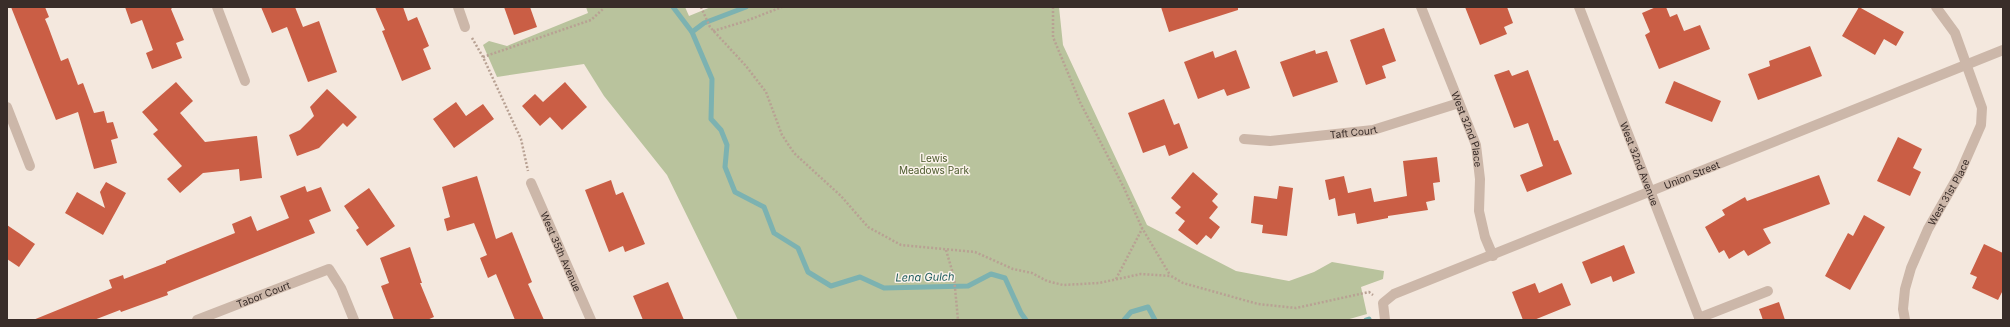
<svg xmlns="http://www.w3.org/2000/svg" width="2010" height="327" viewBox="0 0 2010 327" font-family="Inter,sans-serif">
  <style>
    .green { fill: #b9c39d }
    .lines { fill: none; stroke-linecap: round; stroke-linejoin: round }
    .stream { stroke: #7cb2b1; stroke-width: 5 }
    .building { fill: #ca5e45 }
    .path { stroke: #b8a193; stroke-width: 2.5; stroke-dasharray: 2 2; stroke-linecap: butt }
    .minor { stroke: #ccb7a9; stroke-width: 10 }
    .labels { text-anchor: middle; dominant-baseline: central; stroke-width: 3; stroke-linejoin: round; paint-order: stroke }
    .street-label { font-size: 10px; fill: #392d29; stroke: #fbf3eb }
    .park-label { font-size: 10px; fill: #4b592c; stroke: #fbf3eb }
    .water-label { font-size: 11px; font-style: italic; fill: #1d5c5d; stroke: #fbf3eb }
  </style>
  <rect width="100%" height="100%" fill="#f4e8de"/>
  <!-- green -->
  <path class="green" d="M586,7h99l4,9 22,-9h348l4,38 84,180 89,46 53,10 25,-9 18,-10 52,9 -1,8 -22,8 6,27 -21,6h-608l-71,-145 -63,-79 -20,-32 -87,13 -14,-32 6,-4 18,5 81,-33z"/>
  <g class="lines">
    <!-- stream -->
    <g class="stream">
      <path d="M673,7l19,25 20,47 -1,40 10,11 6,15 -2,22 10,25 29,15 10,26 24,15 10,24 23,14 29,-9 24,11 84,-2 23,-12 14,4 16,35 5,7"/>
      <path d="M692,32l12,-9 42,-16"/>
      <path d="M1124,320l7,-8 17,-5 7,13"/>
      <path d="M1366,320l3,-1"/>
    </g>
  </g>
  <!-- building -->
  <g class="building">
    <path d="M11,7h34l4,10 -4,2 3,7 13,35 7,-3 10,27 5,-2 11,30 10,-2 3,12 6,-1 5,16 -7,2 6,23 -23,6 -16,-57 -22,8z"/>
    <path d="M125,7h48l-2,2 13,31 -8,3 6,15 -30,11 -6,-16 7,-3 -11,-30 -11,4z"/>
    <path d="M261,7h34l8,20 16,-6 18,51 -29,10 -21,-55 -15,6z"/>
    <path d="M375,7h28l5,14 9,-4 12,29 -6,3 8,20 -29,12 -20,-50 3,-1z"/>
    <path d="M504,7h26l7,20 -23,8z"/>
    <path d="M1161,7h77v3l-69,22z"/>
    <path d="M1465,7h42l6,16 -9,4 3,7 -27,11z"/>
    <path d="M1656,7h10l4,10 7,-3 7,17 16,-6 10,24 -51,20 -14,-34 5,-3 -8,-19z"/>
    <path d="M1859,7l45,25 -8,14 -12,-7 -9,16 -33,-19z"/>
    <path d="M1384,28l12,33 -14,5 4,12 -20,7 -16,-45z"/>
    <path d="M1810,46l12,30 -64,24 -10,-26 22,-8 -1,-5z"/>
    <path d="M1236,50l14,38 -23,8 -3,-7 -26,10 -14,-37 29,-11 2,7z"/>
    <path d="M1315,50l1,4 11,-3 11,31 -45,15 -13,-35z"/>
    <path d="M1509,70l3,6 16,-6 26,71 4,-1 14,34 -45,18 -7,-17 23,-9 -15,-43 -14,5 -20,-53z"/>
    <path d="M1674,81l47,20 -9,21 -47,-19z"/>
    <path d="M176,82l17,19 -13,12 25,29 52,-6 5,42 -22,3 -1,-12 -36,4 -23,20 -13,-14 15,-13 -29,-32 5,-4 -16,-18z"/>
    <path d="M565,82l22,25 -25,23 -12,-13 -10,9 -18,-20 13,-12 8,8z"/>
    <path d="M327,89l30,28 -10,10 -4,-4 -24,25 -22,8 -8,-21 11,-5 14,-14 -4,-9z"/>
    <path d="M1164,99l10,26 5,-2 9,25 -19,8 -4,-11 -22,8 -15,-40z"/>
    <path d="M456,102l10,14 17,-12 11,15 -40,29 -21,-29z"/>
    <path d="M1898,137l24,12 -9,19 8,4 -11,24 -33,-15z"/>
    <path d="M1437,157l3,25 -7,1 2,17 -9,2 2,8 -40,6v2l-31,6 -2,-11 -17,3 -3,-18 -6,2 -4,-20 19,-4 4,17 23,-5 3,14 33,-6 -4,-35z"/>
    <path d="M1193,172l25,22 -6,7 6,6 -9,11 11,9 -9,12 -5,-4 -9,10 -19,-15 7,-9 -10,-8 6,-6 -10,-9z"/>
    <path d="M1819,175l11,29 -67,25 8,14 -23,13 -4,-6 -15,9 -5,-9 -5,3 -14,-26 20,-12 -3,-5 23,-13 2,4z"/>
    <path d="M477,176l19,63 16,-7 20,50 -4,2 16,36h-29l-19,-46 -8,4 -8,-20 7,-3 -13,-32 -27,8 -3,-12 6,-2 -8,-30z"/>
    <path d="M611,180l5,15 7,-3 22,52 -20,8 -2,-6 -14,6 -24,-62z"/>
    <path d="M106,182l20,11 -23,42 -38,-22 12,-21 28,16 -5,-16z"/>
    <path d="M305,186l2,6 14,-5 10,24 -22,9 6,13 -148,59 1,3 -47,17 -1,-2 -26,10h-61l79,-32 -3,-8 14,-5 1,4 42,-16v-2l69,-28 -3,-9 19,-8 6,15 32,-13 -9,-22z"/>
    <path d="M1279,186l14,2 -6,48 -25,-3 1,-8 -12,-2 3,-27 23,3z"/>
    <path d="M369,188l26,38 -28,20 -11,-16 3,-2 -15,-22z"/>
    <path d="M1864,215l21,12 -35,63 -25,-14 23,-43 5,3z"/>
    <path d="M7,225l28,19 -16,23 -12,-8z"/>
    <path d="M1984,244l19,9v37l-5,10 -26,-12 5,-11 -7,-3z"/>
    <path d="M1624,245l11,28 -22,9 -2,-6 -20,8 -9,-22z"/>
    <path d="M410,247l12,36h-2l14,34 -7,3h-33l-13,-34 8,-3 -9,-25z"/>
    <path d="M668,282l16,38h-41l-10,-24z"/>
    <path d="M1535,283l4,10 23,-10 9,22 -37,15h-11l-11,-28z"/>
    <path d="M1779,302l6,18h-22l-4,-11z"/>
  </g>
  <g class="lines">
    <!-- path -->
    <g class="path">
      <path d="M701,7l9,20 36,39 20,26 16,43 12,18 47,43 27,31 33,18 74,7 38,17 19,4 15,8 16,4 36,-2 42,-9 30,2 12,7 75,21 38,4 73,-16 4,3"/>
      <path d="M1053,7v30l27,65 44,86 18,40 28,47"/>
      <path d="M713,31l33,-10 36,-14"/>
      <path d="M472,38l11,19 38,82 7,32"/>
      <path d="M483,57l108,-37 12,-11v-2"/>
      <path d="M946,250l8,27 4,43"/>
      <path d="M1116,279l26,-50"/>
    </g>
    <!-- minor -->
    <g class="minor">
      <path d="M217,7l28,74"/>
      <path d="M458,7l7,20"/>
      <path id="s1" d="M1421,7l55,138 4,34 -1,32 6,26 8,19"/>
      <path id="s2" d="M1579,7l121,313"/>
      <path d="M7,107l23,59"/>
      <path id="s3" d="M1244,139l26,2 103,-11 86,-27"/>
      <path id="s4" d="M531,183l60,137"/>
      <path d="M1699,318l69,-27"/>
      <path id="s5" d="M197,320l132,-51 12,19 13,32"/>
      <path id="s6" d="M1385,320l-2,-17 11,-9 609,-244"/>
      <path id="s7" d="M1905,320l-2,-11 2,-20 6,-21 17,-39 32,-56 21,-48 1,-17 -27,-75 -19,-26"/>
    </g>
  </g>
  <g class="labels">
    <!-- street labels -->
    <g class="street-label">
      <text stroke="none"><textPath href="#s1" startOffset="131">West 32nd Place</textPath></text>
      <text stroke="none"><textPath href="#s3" startOffset="110">Taft Court</textPath></text>
      <text stroke="none"><textPath href="#s2" startOffset="168">West 32nd Avenue</textPath></text>
      <text stroke="none"><textPath href="#s6" startOffset="352">Union Street</textPath></text>
      <text stroke="none"><textPath href="#s7" startOffset="138">West 31st Place</textPath></text>
      <text stroke="none"><textPath href="#s4" startOffset="75">West 35th Avenue</textPath></text>
      <text stroke="none"><textPath href="#s5" startOffset="71">Tabor Court</textPath></text>
    </g>
    <!-- park labels -->
    <g class="park-label">
      <text x="934" y="158">Lewis<tspan x="934" dy="12">Meadows Park</tspan></text>
    </g>
    <!-- water labels -->
    <g class="water-label">
      <text transform="translate(925 277) rotate(-1)">Lena Gulch</text>
    </g>
  </g>
  <!-- border -->
  <rect width="2010" height="327" fill="none" stroke="#392d29" stroke-width="16"/>
</svg>
